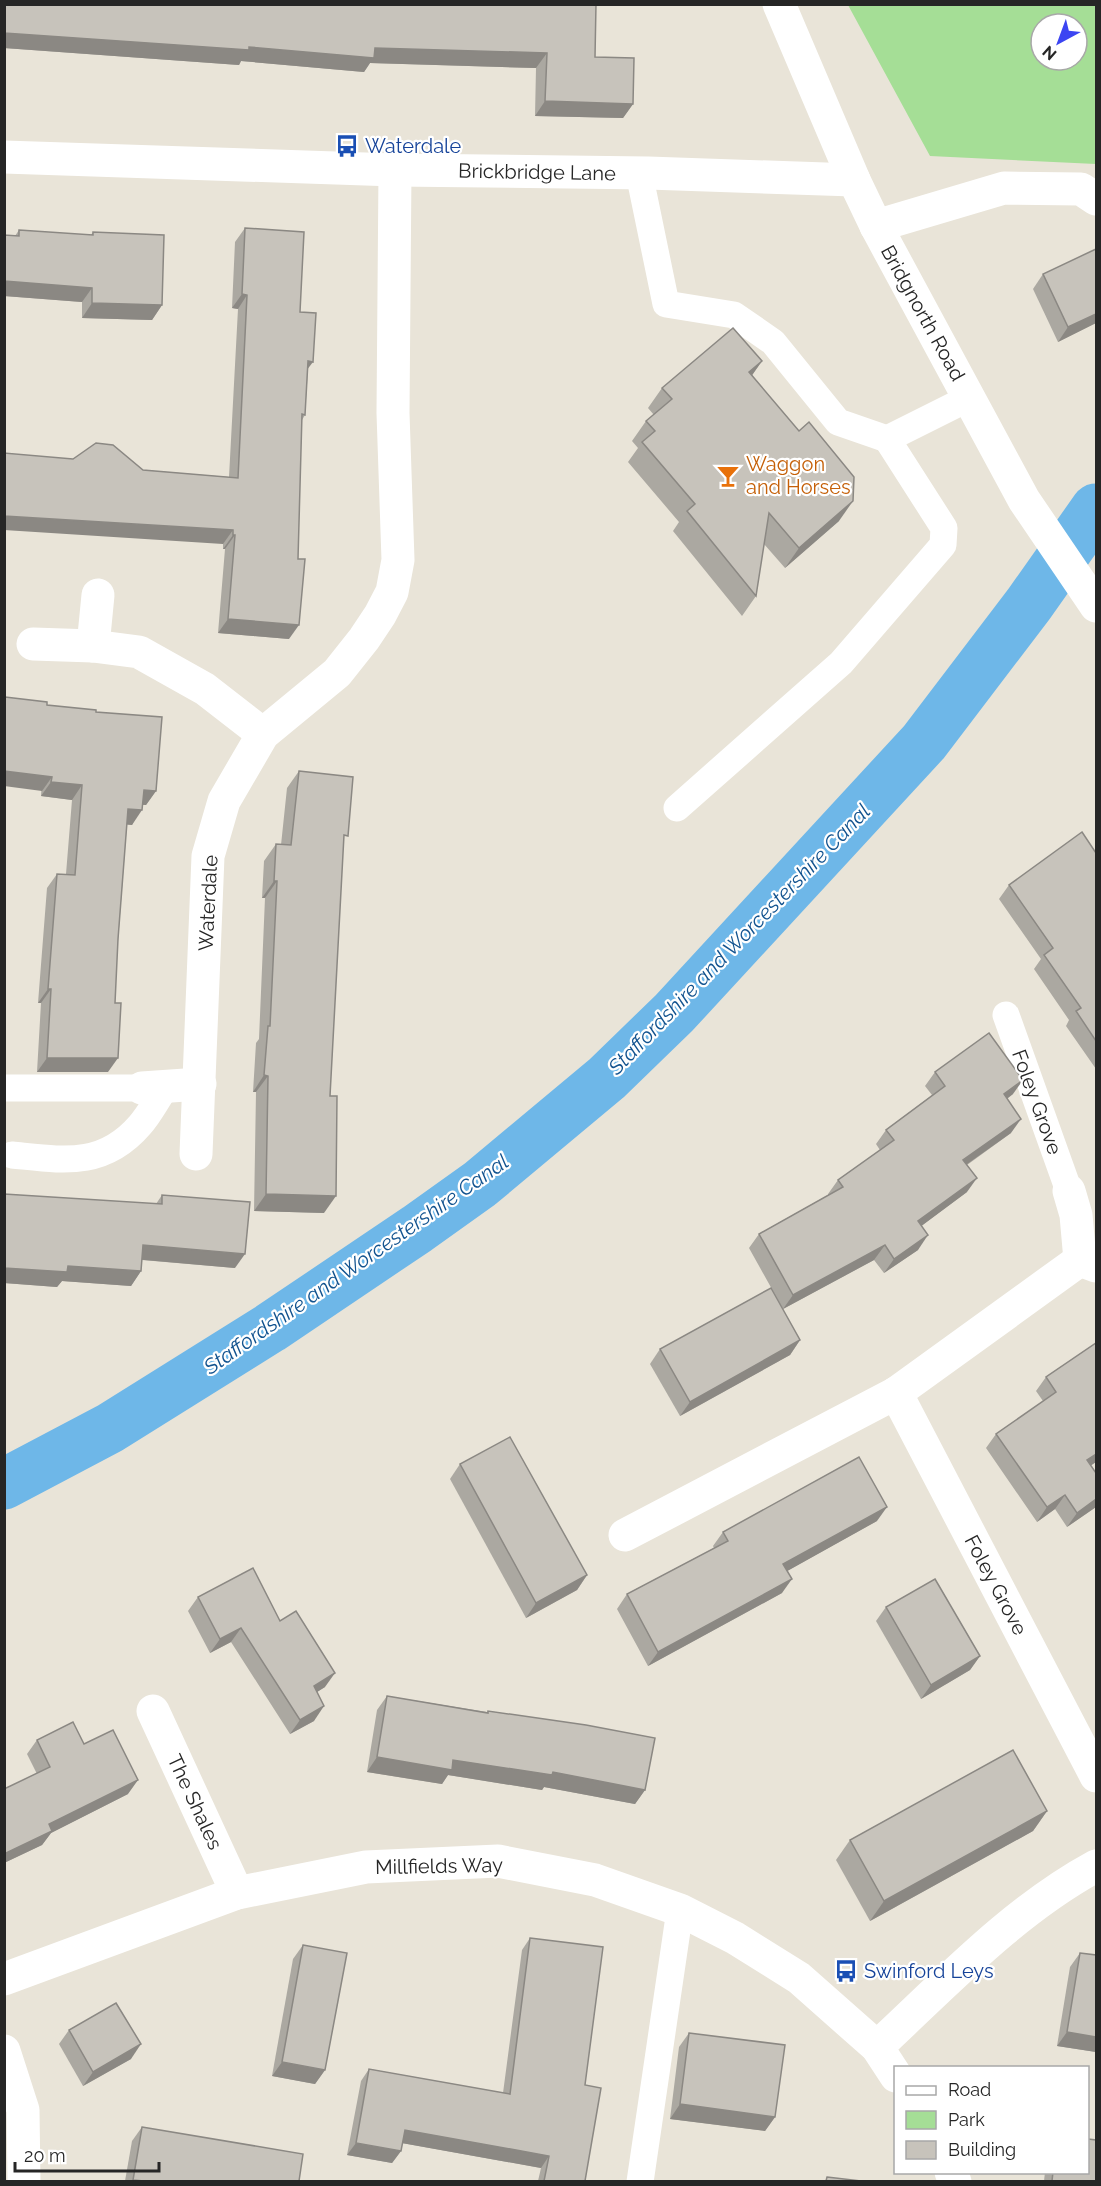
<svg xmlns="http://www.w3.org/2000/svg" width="1101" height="2186" viewBox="0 0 1101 2186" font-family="Raleway,sans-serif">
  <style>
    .green { fill: #a5de96; fill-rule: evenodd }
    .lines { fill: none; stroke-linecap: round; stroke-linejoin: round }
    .canal { stroke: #6eb7e8; stroke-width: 51 }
    .service { stroke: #fff; stroke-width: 27 }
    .minor { stroke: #fff; stroke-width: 33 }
    .secondary { stroke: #fff; stroke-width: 33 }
    .wall { fill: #aba8a1 }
    .shaded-wall { fill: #8b8883 }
    .building { fill: #c7c3bb; stroke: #8b8883; stroke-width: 1.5 }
    .labels { text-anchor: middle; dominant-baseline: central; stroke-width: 4.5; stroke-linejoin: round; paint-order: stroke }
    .transit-label { font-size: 20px; fill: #164399; stroke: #fff; text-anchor: start }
    .street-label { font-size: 20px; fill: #262626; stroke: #fff }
    .food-label { font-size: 20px; fill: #c56008; stroke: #fff; text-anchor: start }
    .water-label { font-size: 21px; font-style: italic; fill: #12538f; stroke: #fff }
  </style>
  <rect width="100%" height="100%" fill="#e9e4d8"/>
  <!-- green -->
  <path class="green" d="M848,5h248v159l-166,-8zM1041,24h36v36h-36z"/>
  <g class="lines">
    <!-- canal -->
    <path class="canal" d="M4,1484l106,-56 160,-100 147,-99 63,-45 127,-106 67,-65 250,-271 105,-138 67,-95"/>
    <!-- service -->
    <g class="service">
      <path d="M639,173l27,131 68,11 39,27 65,80 49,17"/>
      <path d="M677,808l164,-145 102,-118 1,-17 -57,-89 82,-41"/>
      <path d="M1006,1015l63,176"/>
      <path d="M4,1088h138"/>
      <path d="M12,1155c51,5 91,13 128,-30 10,-11 17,-26 26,-38"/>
      <path d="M640,2182l40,-272"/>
    </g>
    <!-- minor -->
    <g class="minor">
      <path d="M4,157l391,13 253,3 206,7"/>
      <path d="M876,226l128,-38 77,1 15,10"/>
      <path d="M33,644l60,2 46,6 66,37 58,45"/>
      <path d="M93,646l5,-51"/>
      <path d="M142,1088l58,-4"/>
      <path d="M196,1154l12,-298 16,-55 39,-67 74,-61 27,-34 16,-24 12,-23 6,-32 -5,-147 2,-243"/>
      <path d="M1069,1191l7,24 4,45 16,6"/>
      <path d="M896,1393l200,383"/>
      <path d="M625,1535l271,-142 184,-133"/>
      <path d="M153,1711l84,182"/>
      <path d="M4,1979l233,-86 129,-26 132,-6 97,19 85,30 55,28 64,40 78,69 19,29"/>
      <path d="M877,2047c69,-64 136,-136 219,-181"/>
      <path d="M4,2051l19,59 1,72"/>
      <path d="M951,2172l4,10"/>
    </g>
    <!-- secondary -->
    <path class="secondary" d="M779,4l75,176 22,46 148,274 72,106"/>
  </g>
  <!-- wall -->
  <g class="wall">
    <path d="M4,4l591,53 38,47 -10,14 -88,-2 1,-48 -166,-5 -6,9 -123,-11 -2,4 -235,-17z"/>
    <path d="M245,228l55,84 8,57 -3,46 -3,5 -13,219 -71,-6 7,-84h-2v-5l-80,-74 86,7 9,-168 -6,-1 3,-66z"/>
    <path d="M19,230l72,5 2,-3 69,73 -10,15 -70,-2v-16l-78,-6v-61l11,1z"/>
    <path d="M1043,274l53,49 -38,19 -25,-53z"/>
    <path d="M762,361l-10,14 87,146 -54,47 -21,-24 -8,52 -14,20 -69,-85 6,-9 -51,-60 10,-14 -6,-7 14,-20 8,-6 -6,-7 14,-20z"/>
    <path d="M47,705l49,7 60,79 -10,14h-4l-10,20 -5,-1 -19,248h-71l4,-69h-3l9,-115 10,-14h9l6,-74 -31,-4z"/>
    <path d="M299,771l44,71 -19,371 -70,-2 2,-119h-3l3,-49 3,-4 6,-141h-3l2,-37 12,-17 5,1 6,-57z"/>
    <path d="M1096,853v216l-30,-43 3,-6 -35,-51 7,-10 -42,-60 10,-14z"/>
    <path d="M935,1072l78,22 -6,5 4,34 -44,32v27l-46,34 -3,24 -34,23 -10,-13 -91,49 -34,-61 10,-14 69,-39v-1l10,-14 42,-30 -4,-6 10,-14 46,-35 -7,-9z"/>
    <path d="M4,1194l152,10 6,-9 73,73 -93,-8 -1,11 -10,15 -69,-5 -5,6 -53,-4z"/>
    <path d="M800,1340l-10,15 -110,61 -30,-52 10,-15z"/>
    <path d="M1096,1343v119l-5,3 5,42 -29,20 -12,-18 -18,13 -51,-74 10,-14 47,-33 -7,-10 10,-14z"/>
    <path d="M460,1464l127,111 -10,15 -51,28 -76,-139z"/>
    <path d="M877,1521l-90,50 -5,22 -134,73 -31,-57 10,-15 87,-46 -1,-2 10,-14z"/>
    <path d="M198,1597l82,24 45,66 -8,5 -3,29 -24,13 -59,-92 -21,11 -22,-42z"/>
    <path d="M886,1607l94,49 -10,14 -49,29 -45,-78z"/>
    <path d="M387,1696l100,16 1,-1 157,79 -10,14 -91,-17 -2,3 -94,-15 -6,9 -75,-12 10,-62z"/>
    <path d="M37,1740l47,4 44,50 -77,39 -9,12 -38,18v-74l33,-15 -10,-20z"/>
    <path d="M1047,1811l-14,20 -163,90 -34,-61 14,-20z"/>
    <path d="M530,1938l55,147v96h-47l3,-13 -139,-25 -1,8 -9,12 -45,-8 14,-74 8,-12 134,24 19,-143z"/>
    <path d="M303,1945l22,125 -10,14 -43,-8 21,-117z"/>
    <path d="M1080,1953l16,2v97l-39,-6 13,-79z"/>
    <path d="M69,2030l62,29 -48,27 -24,-42z"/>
    <path d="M689,2033l86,84 -10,14 -95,-12 9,-72z"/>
    <path d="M142,2127l157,54h-174l7,-40z"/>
    <path d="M1045,2172h43l8,9h-52z"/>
  </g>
  <!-- shaded-wall -->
  <g class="shaded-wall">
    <path d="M4,33l245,14 126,1 172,5 -11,15 -166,-5 -6,9 -123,-11 -2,4 -235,-17z"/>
    <path d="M545,101l88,3 -10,14 -88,-2z"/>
    <path d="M4,281l88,7 -10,14 -78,-6z"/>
    <path d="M242,294l5,1 -9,14 -6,-1z"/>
    <path d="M92,303l70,2 -10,15 -70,-2z"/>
    <path d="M1096,314v9l-38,19 10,-15z"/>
    <path d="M308,361l5,1 -10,13z"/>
    <path d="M762,361l-14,20 1,-9z"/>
    <path d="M853,501l-14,20 -54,47 14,-20z"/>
    <path d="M4,516l229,14 -10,14 -219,-14z"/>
    <path d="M233,535h2l-10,14h-2z"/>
    <path d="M228,619l71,6 -10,14 -71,-6z"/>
    <path d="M4,771l48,6 -10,14 -38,-5z"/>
    <path d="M51,782l31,3 -10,15 -31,-4z"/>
    <path d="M144,790l12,1 -10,14 -12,-1z"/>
    <path d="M128,809l14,1 -10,15 -14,-1z"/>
    <path d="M274,881h3l-12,17h-3z"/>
    <path d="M48,989h3l-10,14h-3z"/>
    <path d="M47,1058h71l-10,14h-71z"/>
    <path d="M264,1075l4,1 -12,16h-3z"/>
    <path d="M1023,1080l-10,14 -19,14 10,-14z"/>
    <path d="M1021,1119l-10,14 -58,41 10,-14z"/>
    <path d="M977,1178l-10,14 -59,44 10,-15z"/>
    <path d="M266,1194l70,2 -12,17 -70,-2z"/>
    <path d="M928,1235l-10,15 -34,23 10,-14z"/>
    <path d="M143,1245l102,9 -10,14 -102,-9z"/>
    <path d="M885,1245l-11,15 -91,49 10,-14z"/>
    <path d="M68,1266l73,5 -10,15 -69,-5 -5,6 -53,-4v-15z"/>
    <path d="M800,1340l-10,15 -110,61 10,-14z"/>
    <path d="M1096,1454v8l-19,13 10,-15z"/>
    <path d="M1065,1495l-10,14 -18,13 10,-15z"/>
    <path d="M1096,1499v8l-29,20 10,-14z"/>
    <path d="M887,1507l-10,14 -104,58 10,-15z"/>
    <path d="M587,1575l-10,15 -51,28 10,-15z"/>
    <path d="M792,1579l-10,14 -134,73 10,-14z"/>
    <path d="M241,1628l-10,14 -21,11 10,-14z"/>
    <path d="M980,1656l-10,14 -49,29 10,-14z"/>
    <path d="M335,1673l-10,14 -21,13 10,-14z"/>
    <path d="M324,1706l-10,15 -24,13 10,-14z"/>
    <path d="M377,1757l76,3 100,12 92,18 -10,14 -91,-17 -2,3 -94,-15 -6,9 -75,-12z"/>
    <path d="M138,1780l-10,14 -77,39 -9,12 -38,18v-9l45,-30z"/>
    <path d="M1047,1811l-14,20 -163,90 14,-20z"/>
    <path d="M1067,2032l29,5v15l-39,-6z"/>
    <path d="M141,2044l-10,15 -48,27 10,-14z"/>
    <path d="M282,2062l43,8 -10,14 -43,-8z"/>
    <path d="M680,2104l95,13 -10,14 -95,-12z"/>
    <path d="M405,2130l144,26 -8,12 -145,-26z"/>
    <path d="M356,2143l45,8 -9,12 -45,-8z"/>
  </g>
  <!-- building -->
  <g class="building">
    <path d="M4,4h592l-1,53 39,1 -1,46 -88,-3 2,-48 -172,-5 -1,10 -125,-11v3l-245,-17z"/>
    <path d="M245,228l59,4 -4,80 16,1 -3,49 -5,-1 -3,54 -3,-1 -4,145h7l-6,66 -71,-6 7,-84h-2v-5l-229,-14v-63l69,6 23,-16 17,2 30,25 95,8 9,-183 -5,-1z"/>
    <path d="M19,230l74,5v-3l71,3 -2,70 -70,-2v-15l-88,-7v-46l15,1z"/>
    <path d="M1096,249v65l-28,13 -25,-53z"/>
    <path d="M733,328l29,33 -13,11 50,59 10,-9 45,55 -1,24 -54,47 -30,-35 -13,83 -69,-85 8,-7 -53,-62 13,-11 -9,-10 26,-22 -10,-11z"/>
    <path d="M5,697l42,5v3l49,5v2l66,5 -6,74 -12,-1 -2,20 -14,-1 -10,130 -3,64h6l-3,55h-71l4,-69h-3l9,-115 18,1 7,-90 -31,-3 1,-5 -48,-6z"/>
    <path d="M299,771l54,6 -5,59 -4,-1 -14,261h7l-1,100 -70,-2 2,-118 -4,-1 4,-49h2l7,-145h-3l2,-37 15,1z"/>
    <path d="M1082,832l14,21v188l-20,-30 5,-3 -37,-53 9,-7 -44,-63z"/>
    <path d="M989,1033l34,47 -19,14 17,25 -58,41 14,18 -59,43 10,14 -34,24 -9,-14 -92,50 -34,-61 84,-47 -5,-7 56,-40 -8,-10 59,-44 -10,-14z"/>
    <path d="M4,1194l158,10v-9l88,7 -5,52 -102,-9 -2,26 -73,-5 -1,6 -63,-4z"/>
    <path d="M771,1288l29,52 -110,62 -30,-53z"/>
    <path d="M1096,1343v111l-9,6 9,13v26l-19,14 -12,-18 -18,12 -51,-73 60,-42 -10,-15z"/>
    <path d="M510,1437l77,138 -51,28 -76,-139z"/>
    <path d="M859,1457l28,50 -104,57 9,15 -134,73 -31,-58 101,-53 -5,-9z"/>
    <path d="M253,1568l27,53 16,-10 39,62 -21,13 10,20 -24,14 -59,-92 -21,11 -22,-42z"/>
    <path d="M935,1579l45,77 -49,29 -45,-78z"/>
    <path d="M387,1696l101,17v-2l98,14 69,13 -10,52 -92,-18 -1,3 -99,-15 -1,10 -75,-13z"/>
    <path d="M73,1722l11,22 29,-14 25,50 -89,44 3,7 -48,23v-65l46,-22 -13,-27z"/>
    <path d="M1013,1750l34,61 -163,90 -34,-61z"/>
    <path d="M530,1938l73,9 -18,138 16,3 -16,93h-41l5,-25 -144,-26 -4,21 -45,-8 13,-74 141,25z"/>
    <path d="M303,1945l44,8 -22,117 -43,-8z"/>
    <path d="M1080,1953l16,2v82l-29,-5z"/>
    <path d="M116,2003l25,41 -48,28 -24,-42z"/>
    <path d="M689,2033l96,12 -10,72 -95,-13z"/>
    <path d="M142,2127l161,27 -4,27h-155l-11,-1z"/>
    <path d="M1088,2139l8,1v41h-44l1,-9h35z"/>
    <path d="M827,2177l34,4h-35z"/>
  </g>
  <!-- icons -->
  <defs>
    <g id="bus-bare" transform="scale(1.8)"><path d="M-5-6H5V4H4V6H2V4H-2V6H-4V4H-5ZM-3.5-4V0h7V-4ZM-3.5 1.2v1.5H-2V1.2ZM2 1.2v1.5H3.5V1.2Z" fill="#1a4fb4" stroke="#fff" stroke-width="2.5" paint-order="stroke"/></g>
    <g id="bar-bare" transform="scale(1.8)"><path d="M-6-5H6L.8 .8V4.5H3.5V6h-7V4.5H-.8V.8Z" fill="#e8710a" stroke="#fff" stroke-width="2.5" paint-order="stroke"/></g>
  </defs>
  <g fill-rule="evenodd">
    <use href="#bus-bare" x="347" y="146"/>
    <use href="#bar-bare" x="728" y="476"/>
    <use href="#bus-bare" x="846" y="1971"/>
  </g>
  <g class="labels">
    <!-- transit labels -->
    <g class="transit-label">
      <text x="365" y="146">Waterdale</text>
      <text x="864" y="1971">Swinford Leys</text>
    </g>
    <!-- street labels -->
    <g class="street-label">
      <text transform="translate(537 172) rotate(1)">Brickbridge Lane</text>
      <text transform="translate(923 313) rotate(61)">Bridgnorth Road</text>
      <text transform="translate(208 903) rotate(-87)">Waterdale</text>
      <text transform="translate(1037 1102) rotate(70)">Foley Grove</text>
      <text transform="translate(996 1585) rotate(62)">Foley Grove</text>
      <text transform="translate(195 1802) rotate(65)">The Shales</text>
      <text transform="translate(439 1866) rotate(-1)">Millfields Way</text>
    </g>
    <!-- food labels -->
    <g class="food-label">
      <text x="746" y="464">Waggon<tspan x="746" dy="23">and Horses</tspan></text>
    </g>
    <!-- water labels -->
    <g class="water-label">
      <text transform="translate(739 939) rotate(-46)">Staffordshire and Worcestershire Canal</text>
      <text transform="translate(356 1264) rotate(-35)">Staffordshire and Worcestershire Canal</text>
    </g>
  </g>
  <!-- border -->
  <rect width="1101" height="2186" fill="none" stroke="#262626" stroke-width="12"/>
  <!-- legend -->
  <rect x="894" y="2066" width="195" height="108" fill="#ffffff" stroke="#a8a8a8" stroke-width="1.5"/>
  <rect x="906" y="2086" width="30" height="9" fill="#ffffff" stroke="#a8a8a8" stroke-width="1.5"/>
  <text x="948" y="2096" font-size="18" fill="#262626">Road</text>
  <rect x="906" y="2111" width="30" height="18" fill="#a5de96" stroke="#a8a8a8" stroke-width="1.5"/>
  <text x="948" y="2126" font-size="18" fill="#262626">Park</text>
  <rect x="906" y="2141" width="30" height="18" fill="#c7c3bb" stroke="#a8a8a8" stroke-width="1.5"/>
  <text x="948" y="2156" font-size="18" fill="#262626">Building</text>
  <!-- north arrow -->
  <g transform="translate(1059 42) rotate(221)"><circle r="28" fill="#ffffff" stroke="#a8a8a8" stroke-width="1.5"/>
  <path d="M0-4.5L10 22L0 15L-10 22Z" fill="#3c45f2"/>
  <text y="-9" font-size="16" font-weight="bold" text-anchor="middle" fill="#262626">N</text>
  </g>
  <!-- scale -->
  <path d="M15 2162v9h144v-9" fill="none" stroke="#262626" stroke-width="3"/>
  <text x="24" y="2162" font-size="18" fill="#262626" stroke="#ffffff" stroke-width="4.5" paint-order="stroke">20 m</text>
</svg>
